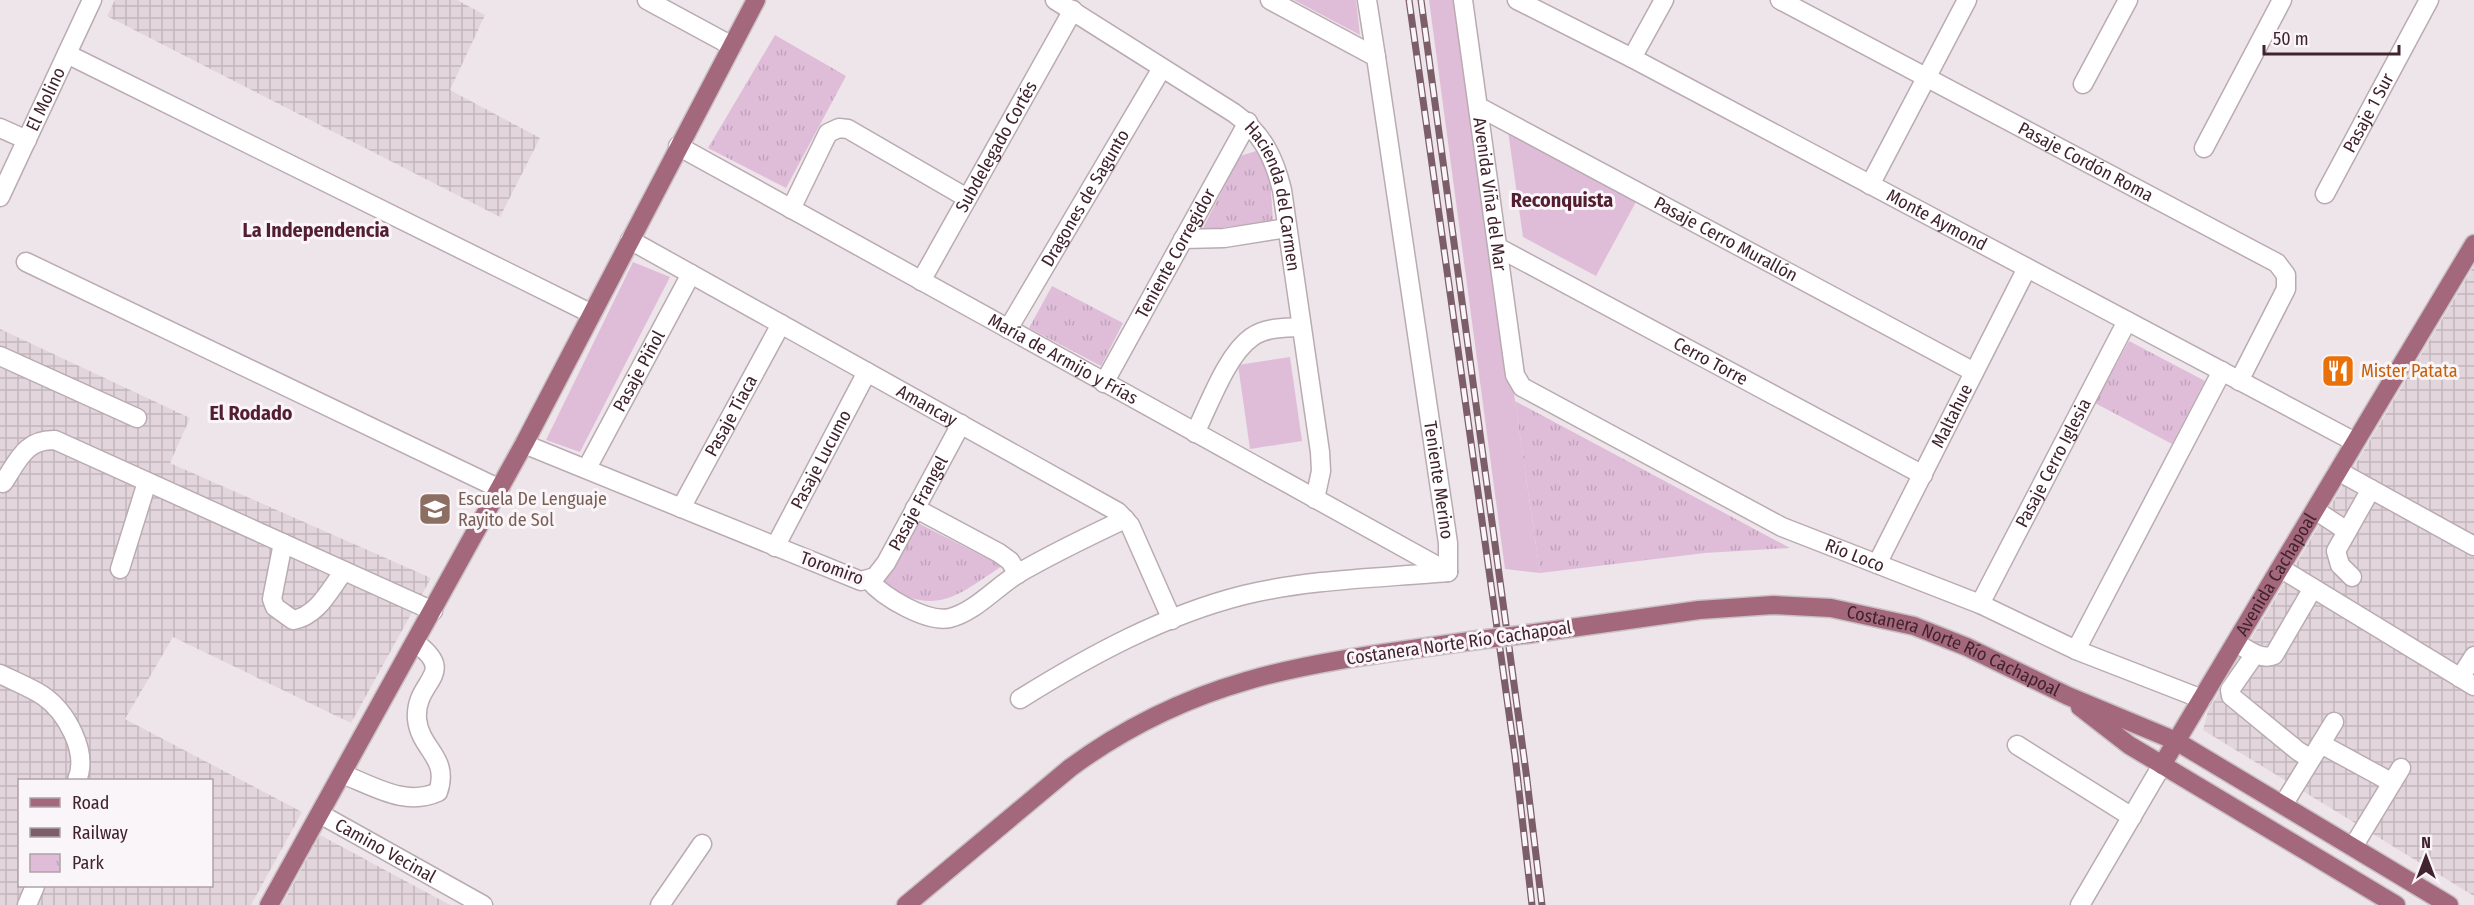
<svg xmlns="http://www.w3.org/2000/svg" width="2474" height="905" viewBox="0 0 2474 905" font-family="'Fira Sans Condensed',sans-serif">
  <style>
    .industrial { fill: url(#industrial-grid); fill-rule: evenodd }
    .grass { fill: #dfbdd9 }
    .park { fill: url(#park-tufts) }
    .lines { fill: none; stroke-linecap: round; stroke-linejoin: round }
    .minor-casing { stroke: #baabb2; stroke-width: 21 }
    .major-casing { stroke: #cac1c4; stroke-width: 21 }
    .minor { stroke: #fff; stroke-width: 18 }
    .major { stroke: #a4687d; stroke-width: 18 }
    .rail-casing { stroke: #7c5e69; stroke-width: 7 }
    .rail { stroke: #faf5f8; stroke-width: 4.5; stroke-dasharray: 14; stroke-linecap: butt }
    .major-bridge-casing { stroke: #cac1c4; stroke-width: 21; stroke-linecap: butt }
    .major-bridge { stroke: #a4687d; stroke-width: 18 }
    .labels { text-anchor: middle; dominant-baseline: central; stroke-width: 6; stroke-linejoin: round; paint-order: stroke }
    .street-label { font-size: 18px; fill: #41232e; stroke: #faf5f8 }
    .food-label { font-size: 18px; fill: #c56008; stroke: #faf5f8; text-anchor: start }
    .education-label { font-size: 18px; fill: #785e54; stroke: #faf5f8; text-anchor: start }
    .neighbourhood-label { font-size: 20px; font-weight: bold; fill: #531e30; stroke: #faf5f8 }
  </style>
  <defs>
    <pattern id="industrial-grid" width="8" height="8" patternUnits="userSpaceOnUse" patternTransform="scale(1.5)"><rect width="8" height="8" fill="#e2d6dc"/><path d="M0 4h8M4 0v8" fill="none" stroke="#c3b7bd"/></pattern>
    <pattern id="park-tufts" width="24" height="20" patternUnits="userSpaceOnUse" patternTransform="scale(1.5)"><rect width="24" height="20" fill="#dfbdd9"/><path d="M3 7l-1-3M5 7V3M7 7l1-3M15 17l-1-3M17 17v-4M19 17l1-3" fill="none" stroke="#c1a2bb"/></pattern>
  </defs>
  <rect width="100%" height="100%" fill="#eee5ea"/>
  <!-- industrial -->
  <g class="industrial">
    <path d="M115,0h342l28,15 -35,75 90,48 -40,79 -393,-201z"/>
    <path d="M2474,266v630l-271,-166 5,-19z"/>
    <path d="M0,329l190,89 -20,45 261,115 -80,145 -178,-86 -48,82 177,93 -51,93h-251zM20,780h192v106h-192z"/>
    <path d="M320,835l130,70h-168z"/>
  </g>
  <!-- grass -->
  <g class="grass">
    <path d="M1294,0h62l4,35z"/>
    <path d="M1429,0h28l83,573 -35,-4z"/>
    <path d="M1508,131l129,69 -41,76 -73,-39z"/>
    <path d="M633,262l37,15 -90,175 -34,-12z"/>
    <path d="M1290,357l12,84 -52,8 -12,-84z"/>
  </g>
  <!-- park -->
  <g class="park">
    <path d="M775,35l71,41 -60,112 -78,-40z"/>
    <path d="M1256,151l14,25 3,45 -71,9 38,-74z"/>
    <path d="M1052,286l71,37 -22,43 -72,-38z"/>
    <path d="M2129,341l76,40 -33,63 -77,-41z"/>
    <path d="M1515,401l275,147 -85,5 -165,20z"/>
    <path d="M916,522l86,44c-48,32 -64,49 -120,20z"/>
  </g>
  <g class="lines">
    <!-- minor casing -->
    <g class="minor-casing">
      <g id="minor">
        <path d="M647,0l85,46"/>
        <path id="s1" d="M1055,0l179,113c28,20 40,44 48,77l38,262 1,19 -6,28"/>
        <path id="s2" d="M1270,0l106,57 72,486v29"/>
        <path d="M1367,0l9,57"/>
        <path id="s3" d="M1463,0l52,375 7,12 260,140 198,77 96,46 126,49"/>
        <path id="s4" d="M1517,0l115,58 723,384"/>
        <path id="s5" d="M1780,0l497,263 9,12v14l-47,92"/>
        <path d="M67,54l525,260"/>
        <path d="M1632,58l32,-58"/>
        <path d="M2083,84l45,-84"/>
        <path id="s6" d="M1479,107l495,265"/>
        <path d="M0,128l27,12"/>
        <path id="s7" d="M678,146l770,426"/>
        <path d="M2204,148l78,-148"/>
        <path d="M1870,185l97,-185"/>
        <path id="s8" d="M2325,194l104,-194"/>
        <path id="s9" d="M0,197l92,-197"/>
        <path d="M791,209l37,-76 11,-5 9,1 119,69"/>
        <path d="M1183,239l41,-1 63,-10"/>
        <path id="s10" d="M630,240l488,272 12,13 42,95"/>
        <path id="s11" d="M1499,248l424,227"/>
        <path d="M26,262l474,227"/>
        <path id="s12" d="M921,281l152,-271"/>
        <path id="s13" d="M1008,329l154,-261"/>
        <path d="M0,356l137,62"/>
        <path id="s14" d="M1104,383l144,-261"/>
        <path d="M1195,433c14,-28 32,-79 57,-96 14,-10 33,-9 49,-10"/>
        <path id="s15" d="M524,444l337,137 14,-4 11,-14 75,-139"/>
        <path id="s16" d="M587,468l104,-194"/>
        <path d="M2338,471l136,75"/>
        <path d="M3,483c15,-22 22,-44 52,-43l378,171"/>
        <path id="s17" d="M681,508l100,-184"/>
        <path d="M915,508l84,45 11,8 8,13"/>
        <path d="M2315,510l32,21"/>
        <path d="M283,543l-11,56 3,8 18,13c25,-4 37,-31 51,-49"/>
        <path id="s18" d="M775,547l92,-175"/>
        <path id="s19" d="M1877,564l150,-296"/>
        <path d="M2280,568l194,118"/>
        <path d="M120,569l27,-87"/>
        <path d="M2352,577l-12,-12 -4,-14 35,-62"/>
        <path d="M869,580c14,17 58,43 81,38 25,-6 47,-32 69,-45 34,-20 70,-37 106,-54"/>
        <path id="s20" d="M1980,604l147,-283"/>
        <path d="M2236,643c11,6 25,18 38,12l39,-67"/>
        <path d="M2076,650l146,-279"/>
        <path d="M2255,654l-25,36 1,6 67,55 13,8"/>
        <path d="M0,674c14,7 29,13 42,21 24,16 47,57 35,85"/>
        <path d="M2460,678l14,-22"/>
        <path d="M1020,699c69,-43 144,-84 224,-104 66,-16 136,-17 204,-23"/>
        <path d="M2321,744l70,38"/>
        <path d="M2017,745l115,72"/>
        <path d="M342,774c32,12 63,33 96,18 12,-35 -18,-42 -21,-73 -3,-39 42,-44 -1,-76"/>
        <path d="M2283,805l51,-83"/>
        <path id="s21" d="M320,814l163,91"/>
        <path d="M2353,847l48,-79"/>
        <path d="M27,905l8,-19"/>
        <path d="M660,905l42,-61"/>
        <path d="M2080,905l82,-140"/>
      </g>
    </g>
    <!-- major casing -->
    <g class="major-casing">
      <g id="major">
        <path id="s22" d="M1528,634l171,-24 74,-5 58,3 83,18 53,21 101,49 108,45 273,164"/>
        <path d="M2080,707l49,38 267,160"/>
        <path id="s23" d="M2162,765l312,-521"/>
        <path d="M269,905l255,-461 232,-444"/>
        <path d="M906,905l164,-137c131,-97 252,-106 408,-128"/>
      </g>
    </g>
    <!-- minor -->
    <use href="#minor" class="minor"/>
    <!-- major -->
    <use href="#major" class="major"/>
    <!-- rail casing -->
    <g class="rail-casing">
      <g id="rail">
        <path d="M1409,0l106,756 17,149"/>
        <path d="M1421,0l105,772 16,133"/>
      </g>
    </g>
    <!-- rail -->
    <use href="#rail" class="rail"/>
    <!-- major-bridge casing -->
    <g class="major-bridge-casing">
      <path id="major-bridge" d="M1478,640l50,-6"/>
    </g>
    <!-- major-bridge -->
    <use href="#major-bridge" class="major-bridge"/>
  </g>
  <!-- icons -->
  <defs>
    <g id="restaurant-square" transform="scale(1.725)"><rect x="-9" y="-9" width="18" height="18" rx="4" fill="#e8710a" stroke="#faf5f8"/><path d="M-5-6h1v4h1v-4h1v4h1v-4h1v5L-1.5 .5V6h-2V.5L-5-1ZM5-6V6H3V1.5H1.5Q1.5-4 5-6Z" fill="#fff"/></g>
    <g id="school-square" transform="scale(1.725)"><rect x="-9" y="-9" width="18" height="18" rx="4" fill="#8d6e63" stroke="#faf5f8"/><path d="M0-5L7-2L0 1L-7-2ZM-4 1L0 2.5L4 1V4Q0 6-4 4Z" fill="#fff"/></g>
  </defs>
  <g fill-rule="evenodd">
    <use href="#restaurant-square" x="2338" y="371"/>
    <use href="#school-square" x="435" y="509"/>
  </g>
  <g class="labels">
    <!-- street labels -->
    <g class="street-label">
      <text stroke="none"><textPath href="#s9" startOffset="108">El Molino</textPath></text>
      <text stroke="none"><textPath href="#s8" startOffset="92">Pasaje 1 Sur</textPath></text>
      <text stroke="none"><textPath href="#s12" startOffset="154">Subdelegado Cortés</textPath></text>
      <text stroke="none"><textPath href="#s5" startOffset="346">Pasaje Cordón Roma</textPath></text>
      <text stroke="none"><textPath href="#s3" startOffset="196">Avenida Viña del Mar</textPath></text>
      <text stroke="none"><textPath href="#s13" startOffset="152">Dragones de Sagunto</textPath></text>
      <text stroke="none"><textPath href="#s1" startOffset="308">Hacienda del Carmen</textPath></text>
      <text stroke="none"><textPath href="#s4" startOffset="474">Monte Aymond</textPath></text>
      <text stroke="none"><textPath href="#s6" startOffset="280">Pasaje Cerro Murallón</textPath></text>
      <text stroke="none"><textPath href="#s14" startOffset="148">Teniente Corregidor</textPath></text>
      <text stroke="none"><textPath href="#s7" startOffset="440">María de Armijo y Frías</textPath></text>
      <text stroke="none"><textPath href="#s11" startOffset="240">Cerro Torre</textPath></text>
      <text stroke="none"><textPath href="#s16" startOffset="110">Pasaje Piñol</textPath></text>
      <text stroke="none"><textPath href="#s10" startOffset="340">Amancay</textPath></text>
      <text stroke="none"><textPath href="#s17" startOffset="105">Pasaje Tiaca</textPath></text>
      <text stroke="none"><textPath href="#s19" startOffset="166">Maltahue</textPath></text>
      <text stroke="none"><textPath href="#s18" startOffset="99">Pasaje Lucumo</textPath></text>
      <text stroke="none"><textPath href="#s20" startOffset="159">Pasaje Cerro Iglesia</textPath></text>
      <text stroke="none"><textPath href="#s2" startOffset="548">Teniente Merino</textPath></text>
      <text stroke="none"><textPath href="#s15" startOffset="464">Pasaje Frangel</textPath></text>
      <text stroke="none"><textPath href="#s3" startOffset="766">Río Loco</textPath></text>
      <text transform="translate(832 568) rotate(20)">Toromiro</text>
      <text stroke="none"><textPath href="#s23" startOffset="222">Avenida Cachapoal</textPath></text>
      <text transform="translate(1459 643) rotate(-8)">Costanera Norte Río Cachapoal</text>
      <text stroke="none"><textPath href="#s22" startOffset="435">Costanera Norte Río Cachapoal</textPath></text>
      <text stroke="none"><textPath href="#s21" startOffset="75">Camino Vecinal</textPath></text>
    </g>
    <!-- food labels -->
    <g class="food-label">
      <text x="2361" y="371">Mister Patata</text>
    </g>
    <!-- education labels -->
    <g class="education-label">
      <text x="458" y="499">Escuela De Lenguaje<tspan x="458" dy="21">Rayito de Sol</tspan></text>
    </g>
    <!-- neighbourhood labels -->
    <g class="neighbourhood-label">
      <text x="1562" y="200">Reconquista</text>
      <text x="316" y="230">La Independencia</text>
      <text x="251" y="413">El Rodado</text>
    </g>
  </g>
  <!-- legend -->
  <rect x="18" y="779" width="195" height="108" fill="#faf5f8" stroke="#b0a1a7" stroke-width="1.5"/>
  <rect x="30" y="798" width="30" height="9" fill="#a4687d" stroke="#b0a1a7" stroke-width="1.5"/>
  <text x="72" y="809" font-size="18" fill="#41232e">Road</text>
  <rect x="30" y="828" width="30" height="9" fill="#7c5e69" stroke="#b0a1a7" stroke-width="1.5"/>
  <text x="72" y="839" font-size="18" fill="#41232e">Railway</text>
  <rect x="30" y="854" width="30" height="18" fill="url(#park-tufts)" stroke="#b0a1a7" stroke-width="1.5"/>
  <text x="72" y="869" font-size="18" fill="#41232e">Park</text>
  <!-- north arrow -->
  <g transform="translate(2426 857)" stroke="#faf5f8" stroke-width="4.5" paint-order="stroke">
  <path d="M0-4.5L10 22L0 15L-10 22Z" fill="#41232e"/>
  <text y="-9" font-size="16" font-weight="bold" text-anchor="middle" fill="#41232e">N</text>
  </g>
  <!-- scale -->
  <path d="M2264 45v9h135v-9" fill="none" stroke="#41232e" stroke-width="3"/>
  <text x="2273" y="45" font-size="18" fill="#41232e" stroke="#faf5f8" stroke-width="4.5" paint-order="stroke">50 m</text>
</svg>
